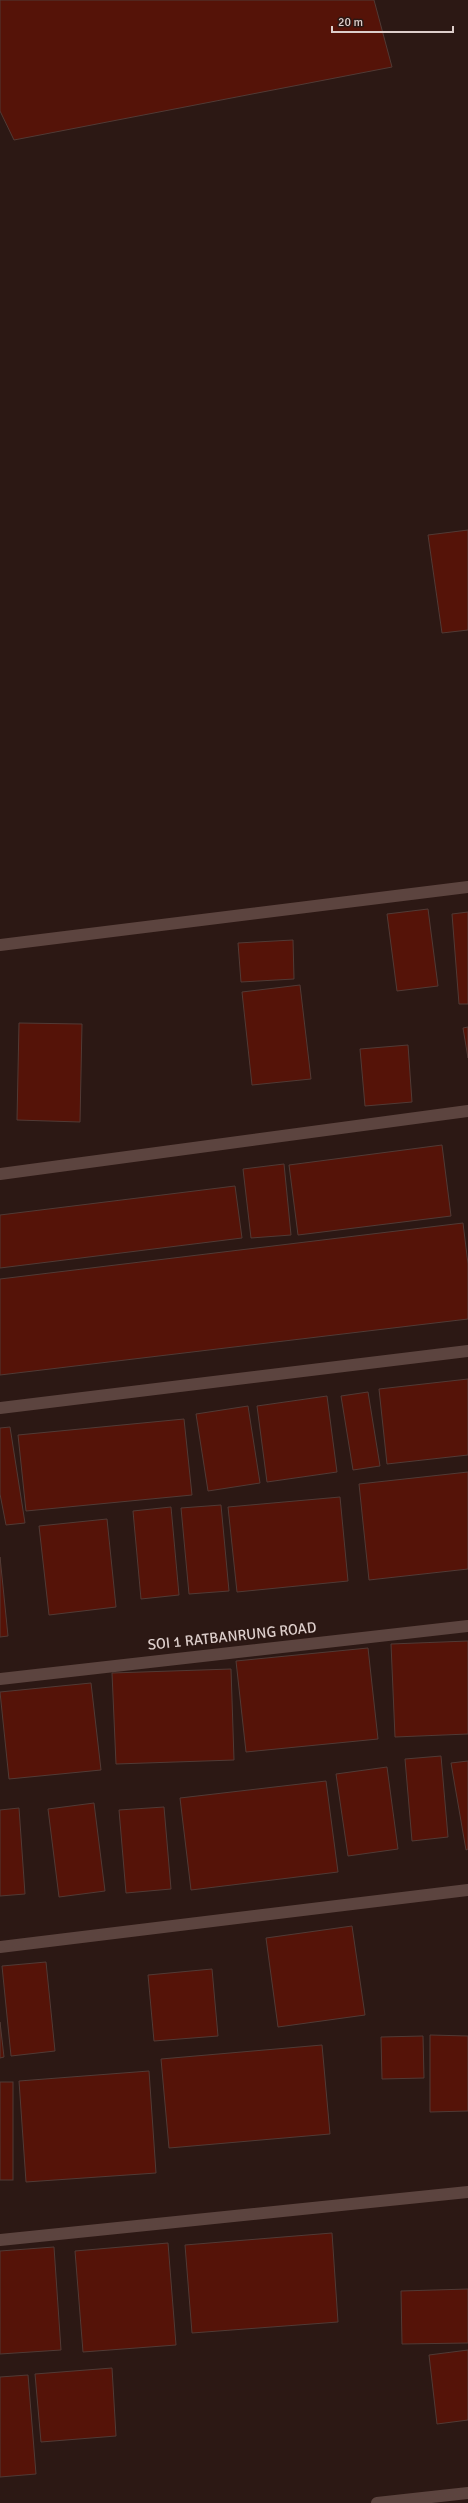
<svg xmlns="http://www.w3.org/2000/svg" width="468" height="2503" viewBox="0 0 468 2503" font-family="Signika,sans-serif">
  <style>
    .building { fill: #551308; stroke: #513a35 }
    .lines { fill: none; stroke-linecap: round; stroke-linejoin: round }
    .street { stroke: #5c443f; stroke-width: 12 }
    .labels { text-anchor: middle; dominant-baseline: central; stroke-width: 3; stroke-linejoin: round; paint-order: stroke }
    .street-label { font-size: 15px; fill: #ddcecb; stroke: #2c1814 }
  </style>
  <rect width="100%" height="100%" fill="#2c1814"/>
  <!-- building -->
  <g class="building">
    <path d="M0,0h374l18,67 -378,73 -14,-29z"/>
    <path d="M468,530v100l-26,3 -14,-98z"/>
    <path d="M428,909l10,77 -41,5 -10,-77z"/>
    <path d="M468,912v92h-9l-7,-90z"/>
    <path d="M293,940l1,39 -53,3 -3,-39z"/>
    <path d="M300,985l11,94 -59,6 -10,-93z"/>
    <path d="M19,1023l63,1 -2,98 -63,-2z"/>
    <path d="M468,1027v31l-5,-30z"/>
    <path d="M408,1045l4,57 -47,4 -5,-57z"/>
    <path d="M442,1145l9,71 -153,19 -9,-70z"/>
    <path d="M284,1164l7,71 -40,3 -8,-69z"/>
    <path d="M235,1186l7,52 -242,30v-53z"/>
    <path d="M463,1223l5,41v55l-468,56v-96z"/>
    <path d="M468,1379v76l-81,9 -8,-75z"/>
    <path d="M368,1392l12,74 -27,4 -12,-74z"/>
    <path d="M327,1396l10,76 -70,10 -10,-76z"/>
    <path d="M248,1406l12,77 -52,8 -12,-77z"/>
    <path d="M184,1419l8,76 -166,16 -8,-76z"/>
    <path d="M10,1427l15,96 -19,2 -6,-31v-66z"/>
    <path d="M468,1472v97l-99,11 -10,-96z"/>
    <path d="M340,1497l8,84 -111,11 -9,-85z"/>
    <path d="M221,1505l8,86 -40,3 -8,-86z"/>
    <path d="M171,1507l8,88 -38,4 -8,-88z"/>
    <path d="M107,1519l9,88 -67,8 -10,-89z"/>
    <path d="M0,1557l8,79 -8,1z"/>
    <path d="M468,1641v93l-73,3 -4,-93z"/>
    <path d="M368,1648l10,91 -132,13 -10,-91z"/>
    <path d="M231,1669l3,91 -118,4 -4,-91z"/>
    <path d="M91,1683l10,87 -92,9 -9,-87z"/>
    <path d="M441,1756l7,81 -36,4 -7,-82z"/>
    <path d="M468,1761v88l-2,1 -15,-87z"/>
    <path d="M387,1767l11,82 -50,7 -12,-82z"/>
    <path d="M326,1781l12,91 -147,18 -11,-92z"/>
    <path d="M94,1803l11,88 -46,6 -11,-88z"/>
    <path d="M164,1807l7,82 -45,4 -7,-83z"/>
    <path d="M19,1808l6,86 -25,2v-86z"/>
    <path d="M352,1926l13,89 -87,12 -12,-89z"/>
    <path d="M46,1962l9,89 -44,5 -9,-90z"/>
    <path d="M212,1969l6,67 -64,5 -6,-66z"/>
    <path d="M0,2022l4,35 -4,1z"/>
    <path d="M430,2035l38,1v75l-38,1z"/>
    <path d="M423,2036l1,42 -42,1 -1,-42z"/>
    <path d="M322,2045l8,89 -161,14 -8,-89z"/>
    <path d="M149,2071l7,102 -130,9 -7,-101z"/>
    <rect x="0" y="2082" width="13" height="98"/>
    <path d="M332,2233l6,89 -146,11 -7,-88z"/>
    <path d="M168,2243l8,102 -93,7 -8,-101z"/>
    <path d="M54,2247l7,103 -61,4v-103z"/>
    <path d="M468,2289v54l-66,1 -1,-53z"/>
    <path d="M468,2350v70l-31,4 -8,-69z"/>
    <path d="M112,2368l4,68 -75,6 -6,-68z"/>
    <path d="M28,2375l8,99 -36,3v-100z"/>
  </g>
  <g class="lines">
    <!-- street -->
    <g class="street">
      <path d="M0,945l468,-58"/>
      <path d="M0,1174l468,-63"/>
      <path d="M0,1408l468,-57"/>
      <path d="M0,1679l468,-53"/>
      <path d="M0,1947l468,-57"/>
      <path d="M0,2240l468,-48"/>
      <path d="M377,2503l91,-10"/>
    </g>
  </g>
  <g class="labels">
    <!-- street labels -->
    <g class="street-label">
      <text transform="translate(232 1636) rotate(-6)">SOI 1 RATBANRUNG ROAD</text>
    </g>
  </g>
  <!-- scale -->
  <path d="M332 26v6h121v-6" fill="none" stroke="#ddcecb" stroke-width="2"/>
  <text x="338" y="26" font-size="12" fill="#ddcecb" stroke="#2c1814" stroke-width="3" paint-order="stroke">20 m</text>
</svg>
